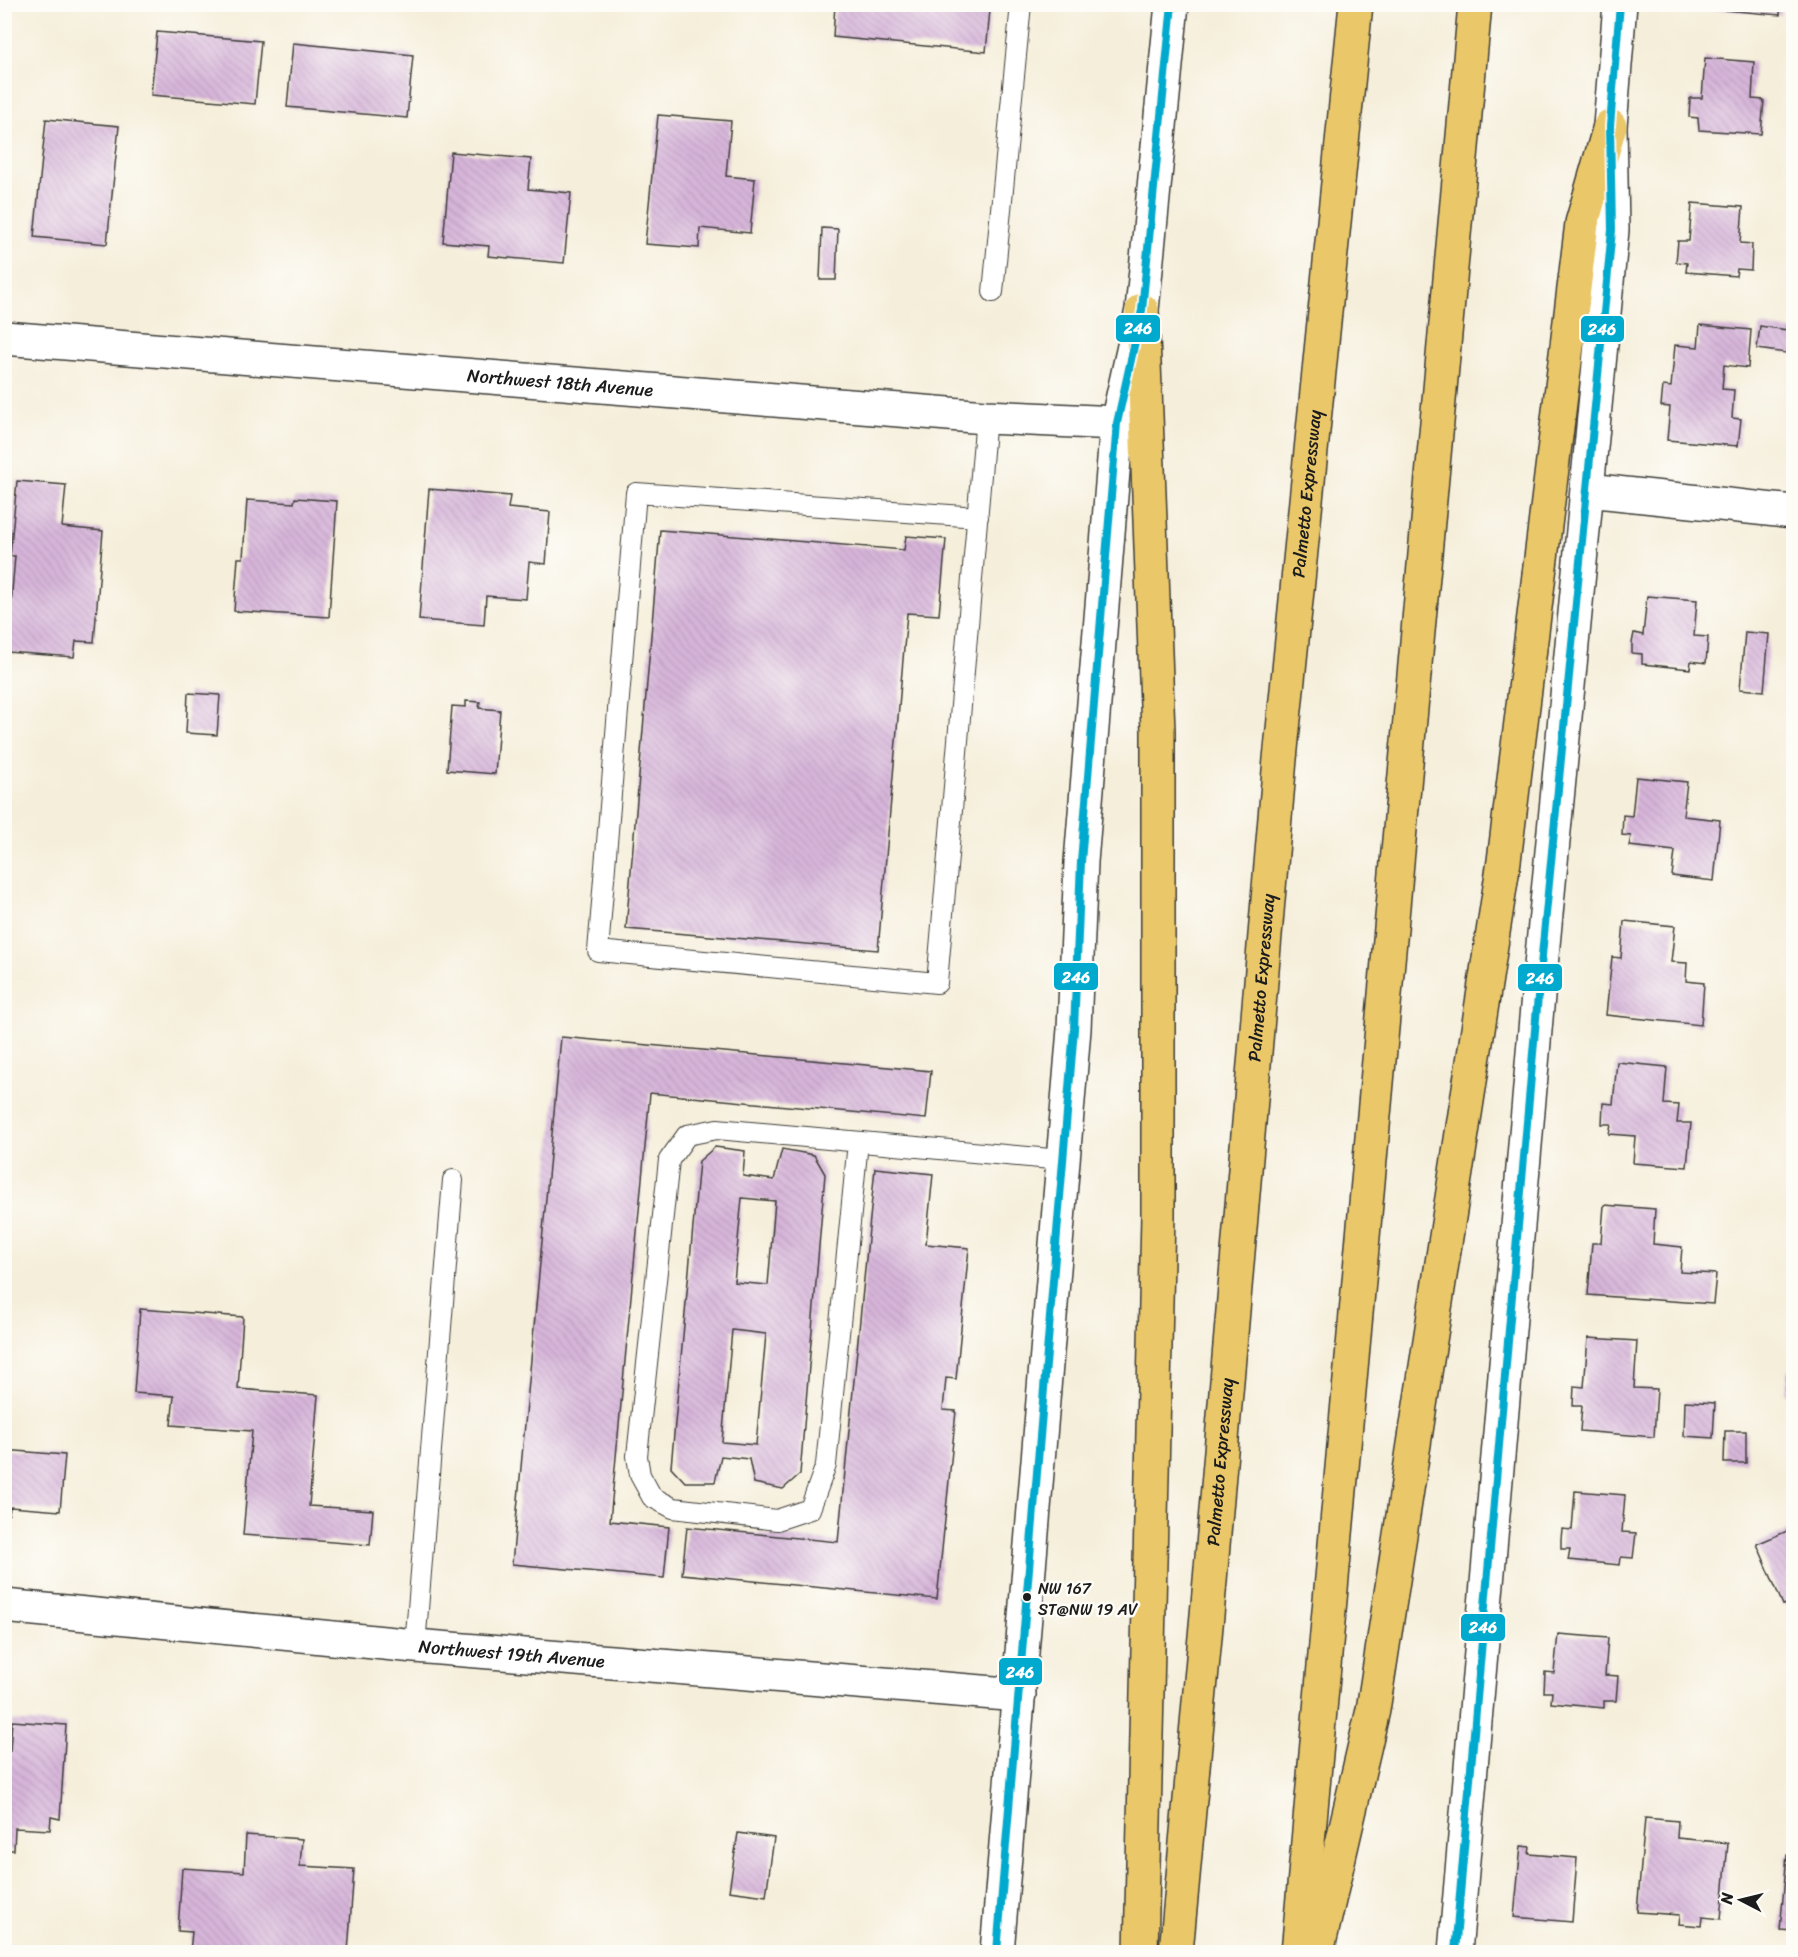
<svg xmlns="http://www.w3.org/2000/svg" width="1798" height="1957" viewBox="0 0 1798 1957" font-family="Sriracha,sans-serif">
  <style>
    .building { fill: url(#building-back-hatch); fill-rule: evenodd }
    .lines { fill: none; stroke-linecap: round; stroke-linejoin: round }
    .service-casing { stroke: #3d3c38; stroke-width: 22 }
    .minor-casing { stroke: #3d3c38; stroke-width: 36 }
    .tertiary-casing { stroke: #3d3c38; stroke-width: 36 }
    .motorway-casing { stroke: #3d3c38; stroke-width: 36 }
    .service { stroke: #fff; stroke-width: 20 }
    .minor { stroke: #fff; stroke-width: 33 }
    .tertiary { stroke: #fff; stroke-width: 33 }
    .motorway { stroke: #eac769; stroke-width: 33 }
    .bus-1-casing { stroke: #fdfcf7; stroke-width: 12 }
    .bus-1 { stroke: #00a9ce; stroke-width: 8 }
    .bus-dot { fill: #1c1c1c; stroke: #fdfcf7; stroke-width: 2 }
    .labels { text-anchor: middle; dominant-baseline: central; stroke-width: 5; stroke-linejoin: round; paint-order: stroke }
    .bus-label { font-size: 16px; fill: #1c1c1c; stroke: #fdfcf7; text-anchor: start }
    .street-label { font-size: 18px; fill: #1c1c1c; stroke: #fdfcf7 }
    .line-badge { stroke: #fdfcf7; stroke-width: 2 }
    .badge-label { font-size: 16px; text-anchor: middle; font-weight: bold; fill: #fff }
  </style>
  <defs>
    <pattern id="building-back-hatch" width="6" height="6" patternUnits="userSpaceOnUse" patternTransform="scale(1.5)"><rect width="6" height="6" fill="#d7b5da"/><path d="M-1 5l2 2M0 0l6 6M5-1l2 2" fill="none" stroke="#b89bba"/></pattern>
  </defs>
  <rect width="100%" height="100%" fill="#fdfcf7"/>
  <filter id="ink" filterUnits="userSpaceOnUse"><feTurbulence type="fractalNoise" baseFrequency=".0167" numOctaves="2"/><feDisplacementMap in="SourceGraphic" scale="12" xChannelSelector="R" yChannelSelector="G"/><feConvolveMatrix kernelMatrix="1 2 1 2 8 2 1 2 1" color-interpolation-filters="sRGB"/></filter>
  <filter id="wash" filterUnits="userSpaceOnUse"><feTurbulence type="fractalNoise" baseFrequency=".008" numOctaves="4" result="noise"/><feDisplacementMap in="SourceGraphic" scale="24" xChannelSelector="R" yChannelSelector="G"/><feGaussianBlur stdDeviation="1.35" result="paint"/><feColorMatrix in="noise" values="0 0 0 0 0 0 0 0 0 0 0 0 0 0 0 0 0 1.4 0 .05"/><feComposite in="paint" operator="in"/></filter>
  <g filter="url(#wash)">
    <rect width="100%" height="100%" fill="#f5eeda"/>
    <g id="blocks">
      <!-- building -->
      <g class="building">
        <path d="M835,4h96l59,6 -4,42 -153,-15z"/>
        <path d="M1702,5h79l-1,10 -78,-7z"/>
        <path d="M157,32l104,9 -6,63 -104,-9z"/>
        <path d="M293,43l120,12 -6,63 -120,-11z"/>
        <path d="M1705,58l49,4 -2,37 12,1 -3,34 -62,-4 -1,-12 -9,-1 1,-19h12z"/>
        <path d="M658,115l73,6 -5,55 29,3 -5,54 -50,-5 -1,20 -54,-4z"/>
        <path d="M46,119l73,7 -12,118 -73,-7z"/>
        <path d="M451,152l80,7 -3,30 43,4 -7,70 -76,-7 1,-10 -46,-4z"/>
        <path d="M1692,203l51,4 -3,36 12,1 -1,26 -14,-1 -1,7 -50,-4 1,-9 -11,-1 2,-21h11z"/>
        <path d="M822,228l16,1 -2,51h-16z"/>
        <path d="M1700,325l51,5 -3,38 -24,-3 -2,24 12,1 -2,28 9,1 -3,27 -71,-6 3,-33 -9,-1 2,-20 8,1 4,-42 23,2z"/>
        <path d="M1760,326l34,5v23l-37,-5z"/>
        <path d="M17,481l49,4 -4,42 41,4 -9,111 -18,-1 -2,16 -67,-5 8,-96h-5z"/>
        <path d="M429,489l81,7 -2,12 42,4 -4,52 -17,-2 -3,37 -40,-3 -2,29 -65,-5z"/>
        <path d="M295,498l42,3 -8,116 -95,-6 4,-53h5l4,-58 47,3z"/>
        <path d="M660,530l244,20 2,-14 40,3 -7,76 -32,-2 -29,337 -252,-21z"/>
        <path d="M1647,596l50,4 -3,36 14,1 -2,26 -15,-2 -1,8 -48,-5v-10l-10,-1v-10l2,-10 9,2z"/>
        <path d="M1745,632l24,2 -5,57 -24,-2z"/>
        <path d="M188,693l32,2 -3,40 -31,-2z"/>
        <path d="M466,701l14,1 -1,6 21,2 -5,64 -48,-4 5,-64 14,1z"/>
        <path d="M1636,777l51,5 -4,34 37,4 -6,61 -42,-5 3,-25 -46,-5 2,-10 -9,-1 1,-20 9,1z"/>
        <path d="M1624,921l51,5 -4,36 16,1 -1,18 18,2 -3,42 -95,-10 6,-58 9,1z"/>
        <path d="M561,1037l370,34 -5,48 -276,-26 -40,428 59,6 -5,51 -152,-14z"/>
        <path d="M1617,1062l50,5 -3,37 15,1 -2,18h14l-4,44 -54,-4 2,-27 -26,-2 2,-10h-9l1,-21 10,1z"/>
        <path d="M715,1147l30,4 -2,25 31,4 8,-31 32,6 11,19 -25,300 -17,15 -29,-6 -5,-24 -28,-3 -6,26h-30l-14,-15 28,-306zM742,1198l33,3 -7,84 -34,-3zM732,1330l34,4 -10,111 -34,-3z"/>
        <path d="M875,1168l58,6 -7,70 43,4 -13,131 -10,-1 -3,32 13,1 -19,188 -255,-25 5,-47 151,15z"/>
        <path d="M1604,1205l51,4 -2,35 29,3 -2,25 36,2 -3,30 -125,-9 4,-52h9z"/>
        <path d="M140,1309l103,8 -5,72 80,6 -9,111 64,4 -3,35 -127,-10 9,-104 -81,-6 3,-29 -40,-3z"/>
        <path d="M1588,1338l49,3 -3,47 23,1 -3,48 -74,-6 2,-25h-9l1,-20 10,1z"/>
        <path d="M1788,1369l6,1v25l-8,-1z"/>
        <path d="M1685,1401l30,2 -2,35 -29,-2z"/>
        <path d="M1725,1431h21v32h-22z"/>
        <path d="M4,1450l61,5 -5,56 -50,-4 -1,7 -5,-1z"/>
        <path d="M1575,1491l50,4 -3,37 14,1 -3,25 -12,-1 -1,8 -52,-5 2,-11h-9v-10l1,-10 10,1z"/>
        <path d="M1794,1528v73l-11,4 -26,-61z"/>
        <path d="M1558,1634l50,4 -3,37 13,1 -2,25h-12v7l-53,-5 1,-11h-8l1,-20 9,1z"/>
        <path d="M12,1721l54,4 -6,94 -9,-2 -1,13 -35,-2 -1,22h-10v-100l6,1z"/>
        <path d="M1645,1818l33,3 -1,17 51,5 -7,76 -19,-2 -1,9 -22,-2 1,-9 -43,-3z"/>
        <path d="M738,1833l36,5 -8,58 -37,-5z"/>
        <path d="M246,1835l56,4 -2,27 54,3 -6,83h-158l2,-20 -14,-1 4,-63 62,4z"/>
        <path d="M1521,1846l9,1 -1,7 48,4 -5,64 -58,-5z"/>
        <path d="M1787,1855h7v76l-14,-1z"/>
      </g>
    </g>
  </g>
  <g filter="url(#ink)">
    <use href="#blocks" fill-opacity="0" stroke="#3d3c38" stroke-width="1.5"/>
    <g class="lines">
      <!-- service casing -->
      <g class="service-casing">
        <g id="service">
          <path d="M993,292l28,-288"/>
          <path d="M978,517l-342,-24 -38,458 339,32 49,-566"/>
          <path d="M858,1142l-32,323 -16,44 -33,11 -104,-12 -21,-11 -12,-22 -3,-19 32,-296 18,-25 30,-6 345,31"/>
          <path d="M415,1646l38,-466"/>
        </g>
      </g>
      <!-- minor casing -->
      <g class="minor-casing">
        <g id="minor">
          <path id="s1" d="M4,338l982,79 131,6"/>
          <path d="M1588,490l206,22"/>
          <path id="s2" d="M4,1606l411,40 604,49"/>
        </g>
      </g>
      <!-- tertiary casing -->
      <g class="tertiary-casing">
        <g id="tertiary">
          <path d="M997,1952l77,-923 7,-167 36,-439 25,-113 30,-306"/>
          <path d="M1455,1952l82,-945 75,-777 -2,-104 10,-122"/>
        </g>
      </g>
      <!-- motorway casing -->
      <g class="motorway-casing">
        <g id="motorway">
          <path d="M1141,1952l17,-737v-484l-16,-421"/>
          <path id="s3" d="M1176,1952l32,-348 72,-845 76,-755"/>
          <path d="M1298,1952l177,-1948"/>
          <path d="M1317,1952l56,-242 131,-849 78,-638 28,-97"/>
        </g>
      </g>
      <!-- service -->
      <use href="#service" class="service"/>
      <!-- minor -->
      <use href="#minor" class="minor"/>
      <!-- tertiary -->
      <use href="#tertiary" class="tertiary"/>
      <!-- motorway -->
      <use href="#motorway" class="motorway"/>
      <!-- bus-1 casing -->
      <g class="bus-1-casing">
        <g id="bus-1">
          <path d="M997,1952l77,-923 7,-167 36,-439 25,-113 30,-306"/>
          <path d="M1455,1952l82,-945 75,-777 -2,-104 10,-122"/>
        </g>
      </g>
      <!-- bus-1 -->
      <use href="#bus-1" class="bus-1"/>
    </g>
  </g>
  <!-- markers -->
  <circle class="bus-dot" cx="1027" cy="1597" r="5"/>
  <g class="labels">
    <!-- bus labels -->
    <g class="bus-label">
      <text x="1038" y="1588">NW 167<tspan x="1038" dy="21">ST@NW 19 AV</tspan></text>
    </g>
    <!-- street labels -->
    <g class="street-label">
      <text stroke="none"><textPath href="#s1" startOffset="558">Northwest 18th Avenue</textPath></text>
      <text stroke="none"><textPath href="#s3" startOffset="1464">Palmetto Expressway</textPath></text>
      <text stroke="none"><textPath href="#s3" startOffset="978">Palmetto Expressway</textPath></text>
      <text stroke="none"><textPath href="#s3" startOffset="492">Palmetto Expressway</textPath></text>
      <text stroke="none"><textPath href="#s2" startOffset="510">Northwest 19th Avenue</textPath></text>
    </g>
  </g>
  <g class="line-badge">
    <rect x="1115" y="314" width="46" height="29" rx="6" fill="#00a9ce"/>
    <rect x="1580" y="315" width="45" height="28" rx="6" fill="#00a9ce"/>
    <rect x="1053" y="962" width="46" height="29" rx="6" fill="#00a9ce"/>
    <rect x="1517" y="963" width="46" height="29" rx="6" fill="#00a9ce"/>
    <rect x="1460" y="1613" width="46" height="29" rx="6" fill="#00a9ce"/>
    <rect x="998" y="1657" width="45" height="29" rx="6" fill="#00a9ce"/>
  </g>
  <g class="badge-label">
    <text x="1138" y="334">246</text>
    <text x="1602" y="335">246</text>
    <text x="1076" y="983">246</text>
    <text x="1540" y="984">246</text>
    <text x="1483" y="1633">246</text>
    <text x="1020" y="1678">246</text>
  </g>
  <!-- margin -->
  <rect width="1798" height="1957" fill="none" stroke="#fdfcf7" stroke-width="24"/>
  <!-- north arrow -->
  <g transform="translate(1741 1900) rotate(277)" stroke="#fdfcf7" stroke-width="4.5" paint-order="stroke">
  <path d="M0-4.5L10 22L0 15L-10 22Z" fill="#1c1c1c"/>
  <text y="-9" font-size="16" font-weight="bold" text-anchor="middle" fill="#1c1c1c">N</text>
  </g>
</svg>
